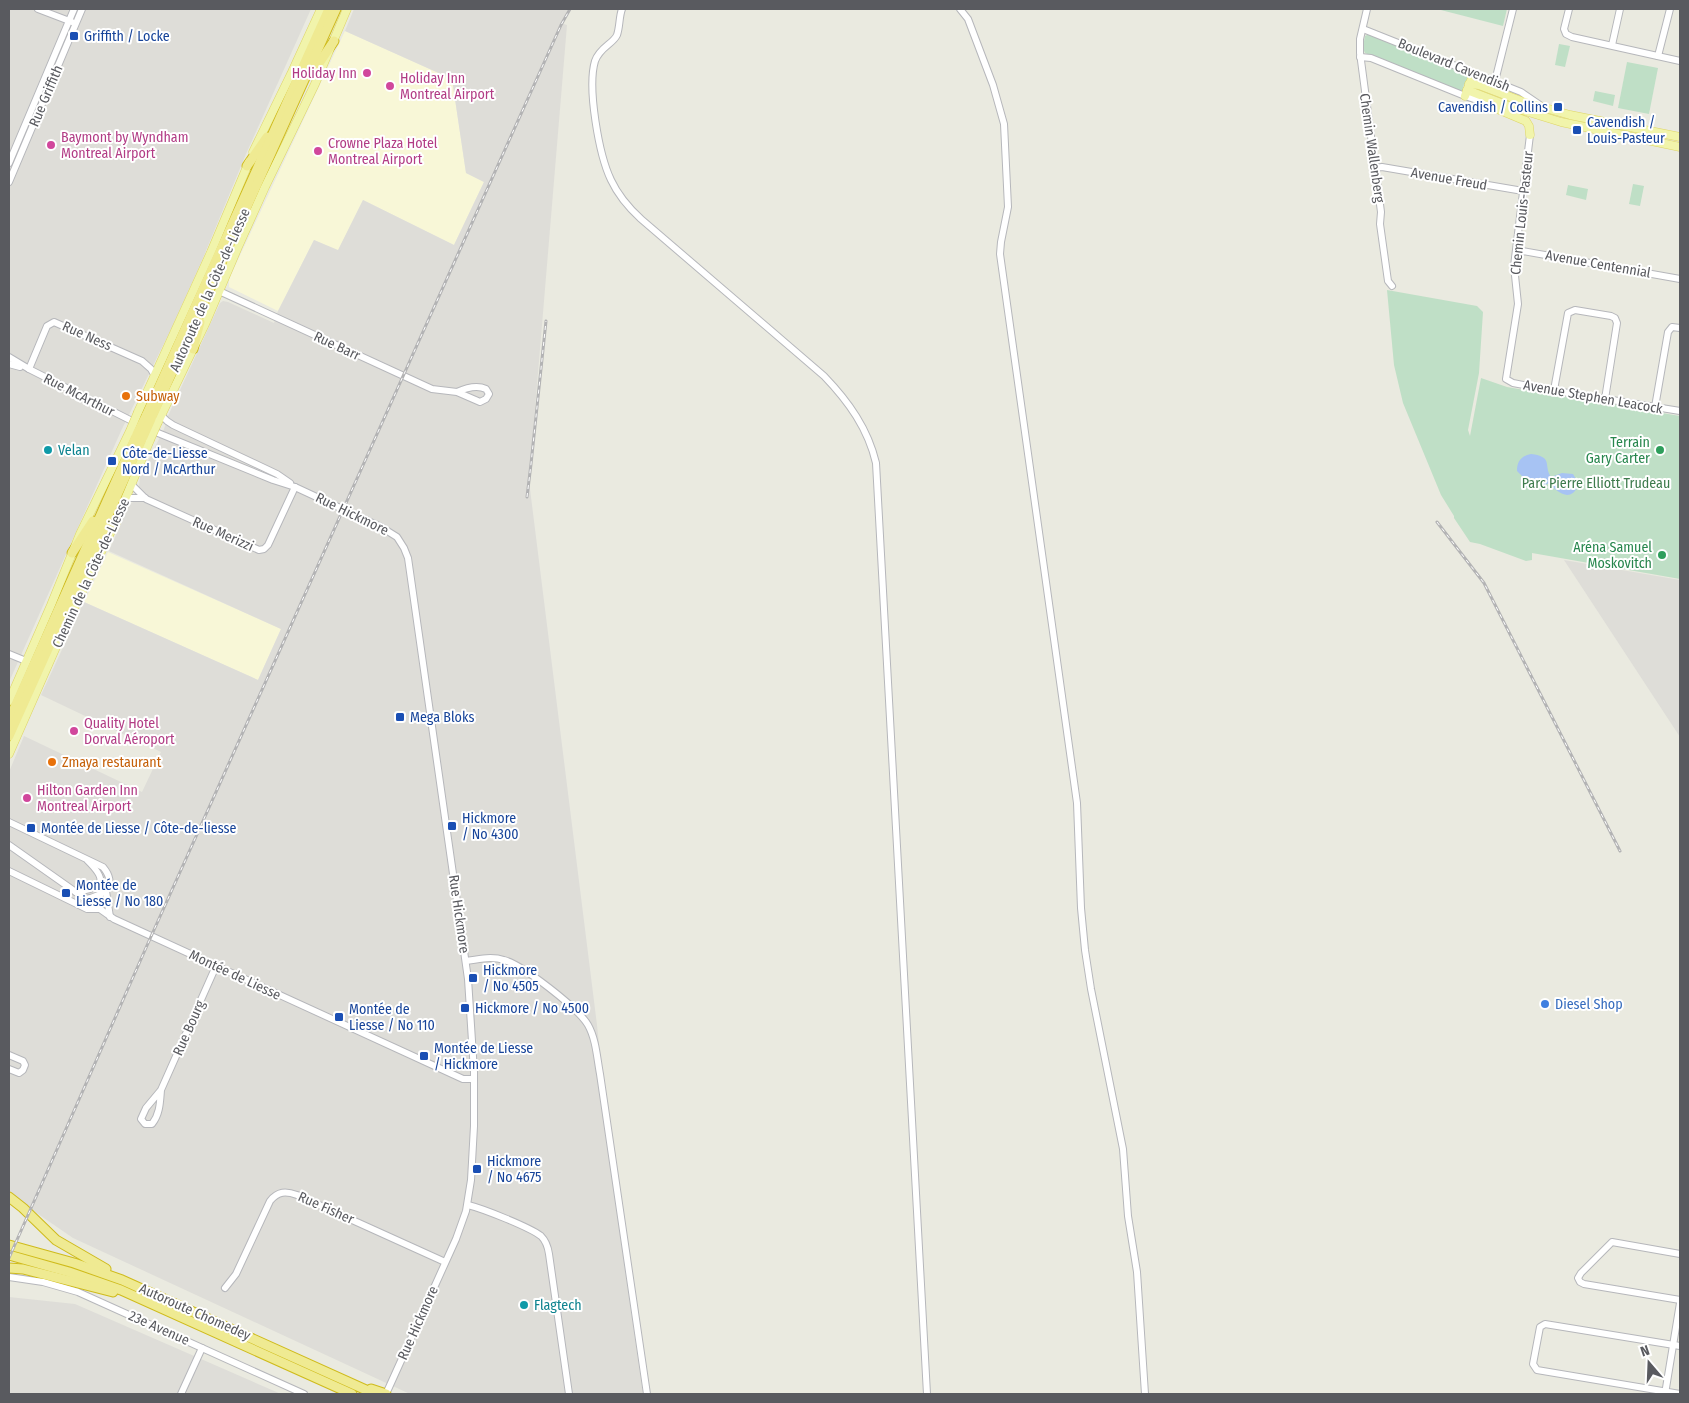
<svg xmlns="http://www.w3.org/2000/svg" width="1689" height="1403" viewBox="0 0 1689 1403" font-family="'Fira Sans Condensed',sans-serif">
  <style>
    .commercial { fill: #f8f7d7 }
    .industrial { fill: #deddd8 }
    .green { fill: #bfdfc6 }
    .water { fill: #a7c3f3 }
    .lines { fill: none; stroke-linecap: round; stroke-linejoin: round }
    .minor-casing { stroke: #b6b7bb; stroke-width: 8 }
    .major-casing { stroke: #ded565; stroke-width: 9 }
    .highway-casing { stroke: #cfbb1b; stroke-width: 11 }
    .minor { stroke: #fff; stroke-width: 6 }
    .major { stroke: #f1f4ab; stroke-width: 8 }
    .highway { stroke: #efea92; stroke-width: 9 }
    .rail-casing { stroke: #b3b3b4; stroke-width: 3 }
    .rail { stroke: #fff; stroke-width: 1; stroke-dasharray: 4; stroke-linecap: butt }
    .major-bridge-casing { stroke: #ded565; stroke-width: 9; stroke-linecap: butt }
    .highway-bridge-casing { stroke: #cfbb1b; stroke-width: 11; stroke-linecap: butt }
    .major-bridge { stroke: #f1f4ab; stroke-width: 8 }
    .highway-bridge { stroke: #efea92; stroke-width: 9 }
    .transit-dot { fill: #1a4fb4; stroke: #fff; stroke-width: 2 }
    .hotel-dot { fill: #d1479c; stroke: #fff; stroke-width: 2 }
    .food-dot { fill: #e8710a; stroke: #fff; stroke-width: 2 }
    .culture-dot { fill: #0f9aa8; stroke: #fff; stroke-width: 2 }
    .leisure-dot { fill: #2e9e5b; stroke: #fff; stroke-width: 2 }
    .shop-dot { fill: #3f7fe0; stroke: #fff; stroke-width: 2 }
    .labels { text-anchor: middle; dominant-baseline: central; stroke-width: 4; stroke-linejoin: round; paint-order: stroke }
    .transit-label { font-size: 14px; fill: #164399; stroke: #fff; text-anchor: start }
    .street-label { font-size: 14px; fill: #595a5f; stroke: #fff }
    .hotel-label { font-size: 14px; fill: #b23c85; stroke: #fff; text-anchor: start }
    .food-label { font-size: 14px; fill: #c56008; stroke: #fff; text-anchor: start }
    .leisure-label { font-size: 14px; fill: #27864d; stroke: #fff; text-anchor: end }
    .culture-label { font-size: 14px; fill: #0d838f; stroke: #fff; text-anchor: start }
    .park-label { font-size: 14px; fill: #3d7a4c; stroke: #fff }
    .shop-label { font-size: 14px; fill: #366cbe; stroke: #fff; text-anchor: start }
  </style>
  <rect width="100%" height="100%" fill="#eaeae0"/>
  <!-- commercial -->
  <g class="commercial">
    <path d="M345,31l107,48 14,94 18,9 -30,63 -91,-45 -25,51 -24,-11 -36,71 -49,-24v-8z"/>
    <path d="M108,552l173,77 -23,51 -174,-78z"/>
  </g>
  <!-- industrial -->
  <g class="industrial">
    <path d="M9,9h302l-65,145 -43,104 -31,69 -51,104 -112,251z"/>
    <path d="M354,9h214l-7,14 6,2 -38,456 68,544 20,189 26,180h-233l-337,-156 -64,-44v-422l15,-36 118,56 19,-40 -120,-57 43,-93 174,78 23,-51 -172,-78 20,-46 4,-3 6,-15 1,-10 24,-48 4,-13 52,-113 3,-2 5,1 46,21 4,-12 36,-71 24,10 25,-50 91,45 30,-63 -18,-9 -14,-94 -107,-48z"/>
    <path d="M1564,560l116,20v157z"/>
    <path d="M9,1297l66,7 206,90h-272z"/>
  </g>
  <!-- green -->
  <g class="green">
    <path d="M1437,9h70l-4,17z"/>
    <path d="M1369,34l99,40 1,2 -4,8h-1l-1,6 -3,1 -95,-38c-3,-5 -1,-11 0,-17z"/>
    <path d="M1559,44l11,2 -5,21 -10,-2z"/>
    <path d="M1627,62l31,6 -9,46 -31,-6z"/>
    <path d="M1595,91l20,4 -2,11 -20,-5z"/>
    <path d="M1633,184l11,2 -4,20 -11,-2z"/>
    <path d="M1568,185l20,4 -2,11 -20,-5z"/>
    <path d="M1387,290l90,16 6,6 -4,61 -11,57 2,6 11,-58 26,9 173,29v163l-148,-26v7l-6,1 -46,-17 -10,-2 -16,-24v-2l-13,-21 -38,-92 -9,-38z"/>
  </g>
  <!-- water -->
  <path class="water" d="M1531,454c23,3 12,11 20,23l11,-4 11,1 3,5 -1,7h3c-8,17 -21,6 -29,-3l-13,6 -8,-1 -6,-5 2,-5 -7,-7c0,-10 4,-15 14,-17z"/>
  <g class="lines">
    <!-- minor casing -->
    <g class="minor-casing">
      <g id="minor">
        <path d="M38,9l34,13"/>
        <path d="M622,9c-3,8 -2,17 -5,26 -4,9 -17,12 -22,26 -8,27 4,94 16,119 7,15 18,28 30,39l183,157c25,26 44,53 52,87l51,931"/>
        <path d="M960,9l8,10 25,66 11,39 4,83 -7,35 -1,12 77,549 4,105 4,42 6,39 32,160 5,67 9,56 8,122"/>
        <path d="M1367,9l-7,30v14l21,159 -1,12 8,57 4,5"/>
        <path d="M1569,9l-5,20 2,5 6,3 108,24"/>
        <path d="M1363,29l158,63 19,13"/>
        <path d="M1612,45l8,-36"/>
        <path d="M1658,56l12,-47"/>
        <path d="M1360,57l11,1 94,38 27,9"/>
        <path d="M1495,81l18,-72"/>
        <path d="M1530,135l-16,131 4,38 -12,75 7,4 37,7 130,21"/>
        <path d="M9,163l65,-154"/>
        <path d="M1375,168l7,-1 141,24"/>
        <path d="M9,182l73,-173"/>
        <path d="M1517,250l163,29"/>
        <path d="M219,291l213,98 25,3 23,10 6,-3 3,-5 -3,-5c-9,-4 -20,-1 -29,3"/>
        <path d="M9,357l20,12 101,51"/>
        <path d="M9,364l11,3"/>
        <path d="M29,369l18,-43 7,-4 88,39 9,8 4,7"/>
        <path d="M1554,390l14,-77 7,-3 36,6 4,2 2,5 -12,76"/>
        <path d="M1655,407l13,-75 4,-5 8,1"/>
        <path d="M161,415l6,6 6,4 104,49 13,9"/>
        <path d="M158,433l115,47 22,7 86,40 16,10 7,11 4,10 60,421 6,93v54l-3,54 -5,31 -10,28 -70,155"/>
        <path d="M131,484l15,15 113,51 5,-1 4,-4 27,-58"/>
        <path d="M125,498h20"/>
        <path d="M9,654l17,7"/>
        <path d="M9,822l94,45c15,18 1,29 -18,32"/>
        <path d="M9,845l105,74 349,160h11"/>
        <path d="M9,871l78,38h12"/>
        <path d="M106,891l4,26"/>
        <path d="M76,892c25,-4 34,-9 12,-31"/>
        <path d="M466,961c12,-2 26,-5 38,-1 19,5 74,48 84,65 8,14 9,33 12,49l47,320"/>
        <path d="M9,1055l14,6 2,4 -2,5 -4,3 -10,-4"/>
        <path d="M161,1090c-1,12 -1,24 -9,34h-7l-4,-5 5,-11 15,-18 55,-124"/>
        <path d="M468,1205c16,4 61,22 73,31 5,5 7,11 8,18l20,140"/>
        <path d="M1680,1254l-68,-12 -31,31 -3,5 2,4 4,2 96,16"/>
        <path d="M9,1277l34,5 35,10 226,102"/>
        <path d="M225,1288l11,-14 34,-73c8,-10 16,-10 27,-6l148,67"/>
        <path d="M1680,1346l-135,-22 -5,3 -7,37 4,6 143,24"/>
        <path d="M181,1394l21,-46"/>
        <path d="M1665,1394l15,-91"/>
      </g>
    </g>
    <!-- major casing -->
    <g class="major-casing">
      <g id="major">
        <path d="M1469,84l10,1 42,16 49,14 110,22"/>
        <path d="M1467,90l39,15 55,17 119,25"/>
        <path d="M1465,96l9,-23"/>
        <path d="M1488,105l38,16 3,5 1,9"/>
        <path d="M253,152l39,-80 29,-63"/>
        <path d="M138,412l73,-160 38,-90"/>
        <path d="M158,422l48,-100 32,-75 27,-60 50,-103 32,-75"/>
        <path d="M9,701l42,-96 29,-71 50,-103"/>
        <path d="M9,754l55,-125 51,-106 35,-83"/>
      </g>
    </g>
    <!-- highway casing -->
    <g class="highway-casing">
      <g id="highway">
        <path d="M315,69l19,-28"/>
        <path d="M247,166l20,-29"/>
        <path d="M193,349l7,-27"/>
        <path d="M146,416l183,-407"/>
        <path d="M151,419l185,-410"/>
        <path d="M96,551l19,-28"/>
        <path d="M72,553l21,-32"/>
        <path d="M9,720l128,-286"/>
        <path d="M9,736l134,-299"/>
        <path d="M9,1197l14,11 33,32 50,29"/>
        <path d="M9,1245l65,18 48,17 253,114"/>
        <path d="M9,1255l60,17 52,18 231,104"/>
        <path d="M9,1268l14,1 90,23"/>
        <path d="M371,1389l15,5"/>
      </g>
    </g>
    <!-- minor -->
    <use href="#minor" class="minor"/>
    <!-- major -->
    <use href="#major" class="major"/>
    <!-- highway -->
    <use href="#highway" class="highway"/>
    <!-- rail casing -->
    <g class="rail-casing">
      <g id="rail">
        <path d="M527,497l4,-33 15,-143"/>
        <path d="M1437,522l47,61 136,268"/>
        <path d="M9,1258l140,-317 412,-916 9,-16"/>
      </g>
    </g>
    <!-- rail -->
    <use href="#rail" class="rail"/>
    <!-- major-bridge casing -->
    <g class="major-bridge-casing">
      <g id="major-bridge">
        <path d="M130,431l8,-19"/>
        <path d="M150,440l8,-18"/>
      </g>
    </g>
    <!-- highway-bridge casing -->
    <g class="highway-bridge-casing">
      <g id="highway-bridge">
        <path d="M137,434l9,-18"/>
        <path d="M143,437l8,-18"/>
      </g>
    </g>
    <!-- major-bridge -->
    <use href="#major-bridge" class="major-bridge"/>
    <!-- highway-bridge -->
    <use href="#highway-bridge" class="highway-bridge"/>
  </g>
  <!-- markers -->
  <g class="transit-dot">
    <rect x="69" y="31" width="10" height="10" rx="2.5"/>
    <rect x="1553" y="102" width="10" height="10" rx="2.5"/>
    <rect x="1572" y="125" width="10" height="10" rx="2.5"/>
    <rect x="107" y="456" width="10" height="10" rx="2.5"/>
    <rect x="395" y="712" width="10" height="10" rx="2.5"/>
    <rect x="447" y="821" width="10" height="10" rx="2.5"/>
    <rect x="26" y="823" width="10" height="10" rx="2.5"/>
    <rect x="61" y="888" width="10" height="10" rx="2.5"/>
    <rect x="468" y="973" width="10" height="10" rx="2.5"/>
    <rect x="460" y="1003" width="10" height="10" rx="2.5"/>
    <rect x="334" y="1012" width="10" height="10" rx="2.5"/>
    <rect x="419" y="1051" width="10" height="10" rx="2.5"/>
    <rect x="472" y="1164" width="10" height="10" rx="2.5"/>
  </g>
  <g class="hotel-dot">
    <circle cx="367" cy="73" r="5"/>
    <circle cx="390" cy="86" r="5"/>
    <circle cx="51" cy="145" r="5"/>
    <circle cx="318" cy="151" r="5"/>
    <circle cx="74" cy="731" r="5"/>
    <circle cx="27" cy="798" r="5"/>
  </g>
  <g class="food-dot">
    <circle cx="126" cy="396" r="5"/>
    <circle cx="52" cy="762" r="5"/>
  </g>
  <g class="culture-dot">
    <circle cx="48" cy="450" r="5"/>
    <circle cx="524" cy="1305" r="5"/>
  </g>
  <g class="leisure-dot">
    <circle cx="1660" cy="450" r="5"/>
    <circle cx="1662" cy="555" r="5"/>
  </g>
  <circle class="shop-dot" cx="1545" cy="1004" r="5"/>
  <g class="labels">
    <!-- transit labels -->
    <g class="transit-label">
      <text x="84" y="36">Griffith / Locke</text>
      <text x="1548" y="107" text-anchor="end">Cavendish / Collins</text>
      <text x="1587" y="122">Cavendish /<tspan x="1587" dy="16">Louis-Pasteur</tspan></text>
      <text x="122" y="453">Côte-de-Liesse<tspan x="122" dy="16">Nord / McArthur</tspan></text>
      <text x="410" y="717">Mega Bloks</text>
      <text x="462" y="818">Hickmore<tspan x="462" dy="16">/ No 4300</tspan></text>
      <text x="41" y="828">Montée de Liesse / Côte-de-liesse</text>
      <text x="76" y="885">Montée de<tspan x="76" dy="16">Liesse / No 180</tspan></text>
      <text x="483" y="970">Hickmore<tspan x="483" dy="16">/ No 4505</tspan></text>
      <text x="475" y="1008">Hickmore / No 4500</text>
      <text x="349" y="1009">Montée de<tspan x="349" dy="16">Liesse / No 110</tspan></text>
      <text x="434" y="1048">Montée de Liesse<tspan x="434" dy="16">/ Hickmore</tspan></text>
      <text x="487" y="1161">Hickmore<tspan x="487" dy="16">/ No 4675</tspan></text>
    </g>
    <!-- street labels -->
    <g class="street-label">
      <text transform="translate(1454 65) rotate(22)">Boulevard Cavendish</text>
      <text transform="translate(46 96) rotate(-67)">Rue Griffith</text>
      <text transform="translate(1372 148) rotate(82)">Chemin Wallenberg</text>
      <text transform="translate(1449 179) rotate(10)">Avenue Freud</text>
      <text transform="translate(1522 213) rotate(-84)">Chemin Louis-Pasteur</text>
      <text transform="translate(1598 264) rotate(10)">Avenue Centennial</text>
      <text transform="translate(210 290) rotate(-66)">Autoroute de la Côte-de-Liesse</text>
      <text transform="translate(87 336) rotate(24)">Rue Ness</text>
      <text transform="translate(337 346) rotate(25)">Rue Barr</text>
      <text transform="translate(79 395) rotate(27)">Rue McArthur</text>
      <text transform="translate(1593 397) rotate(10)">Avenue Stephen Leacock</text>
      <text transform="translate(352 514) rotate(26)">Rue Hickmore</text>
      <text transform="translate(223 534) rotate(24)">Rue Merizzi</text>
      <text transform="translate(91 573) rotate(-65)">Chemin de la Côte-de-Liesse</text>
      <text transform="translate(459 914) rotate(82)">Rue Hickmore</text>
      <text transform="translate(235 975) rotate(25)">Montée de Liesse</text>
      <text transform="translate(189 1028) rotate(-66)">Rue Bourg</text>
      <text transform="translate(326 1208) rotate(24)">Rue Fisher</text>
      <text transform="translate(195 1312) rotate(24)">Autoroute Chomedey</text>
      <text transform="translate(418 1323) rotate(-66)">Rue Hickmore</text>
      <text transform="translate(159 1328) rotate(24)">23e Avenue</text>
    </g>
    <!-- hotel labels -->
    <g class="hotel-label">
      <text x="357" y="73" text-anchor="end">Holiday Inn</text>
      <text x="400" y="78">Holiday Inn<tspan x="400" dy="16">Montreal Airport</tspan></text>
      <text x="61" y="137">Baymont by Wyndham<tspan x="61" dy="16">Montreal Airport</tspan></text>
      <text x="328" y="143">Crowne Plaza Hotel<tspan x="328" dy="16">Montreal Airport</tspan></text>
      <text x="84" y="723">Quality Hotel<tspan x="84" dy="16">Dorval Aéroport</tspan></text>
      <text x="37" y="790">Hilton Garden Inn<tspan x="37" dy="16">Montreal Airport</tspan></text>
    </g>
    <!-- food labels -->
    <g class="food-label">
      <text x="136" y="396">Subway</text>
      <text x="62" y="762">Zmaya restaurant</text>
    </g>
    <!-- leisure labels -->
    <g class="leisure-label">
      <text x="1650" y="442">Terrain<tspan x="1650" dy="16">Gary Carter</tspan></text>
      <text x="1652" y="547">Aréna Samuel<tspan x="1652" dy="16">Moskovitch</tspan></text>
    </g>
    <!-- culture labels -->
    <g class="culture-label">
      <text x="58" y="450">Velan</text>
      <text x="534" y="1305">Flagtech</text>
    </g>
    <!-- park labels -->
    <g class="park-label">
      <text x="1596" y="483">Parc Pierre Elliott Trudeau</text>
    </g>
    <!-- shop labels -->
    <g class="shop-label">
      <text x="1555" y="1004">Diesel Shop</text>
    </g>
  </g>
  <!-- border -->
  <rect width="1689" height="1403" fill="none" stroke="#595a5f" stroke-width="20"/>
  <!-- north arrow -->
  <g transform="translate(1649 1363) rotate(341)" stroke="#ffffff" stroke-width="4" paint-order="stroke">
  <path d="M0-4L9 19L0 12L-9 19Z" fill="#595a5f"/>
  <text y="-8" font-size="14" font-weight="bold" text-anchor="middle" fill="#595a5f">N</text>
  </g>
</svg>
